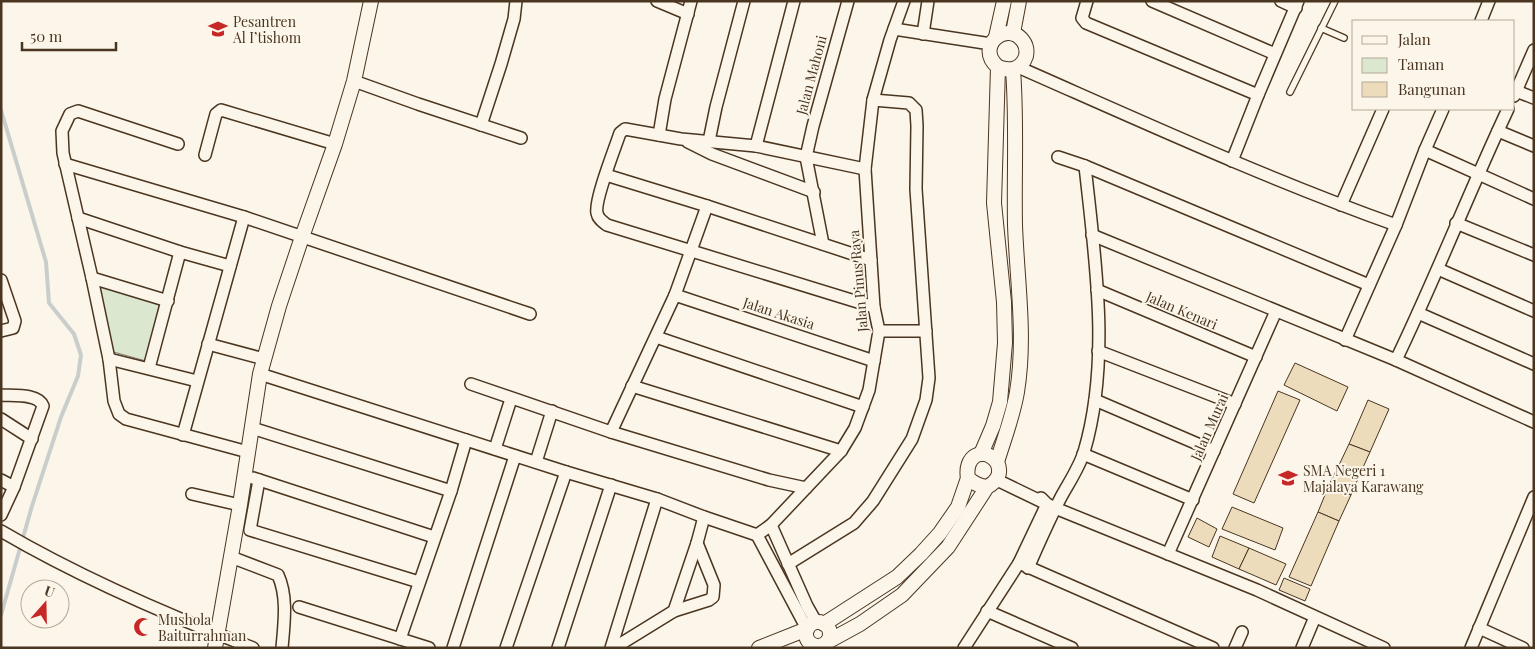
<svg xmlns="http://www.w3.org/2000/svg" width="1535" height="649" viewBox="0 0 1535 649" font-family="'Playfair Display',serif">
  <style>
    .green { fill: #dce7d0; stroke: #887966 }
    .lines { fill: none; stroke-linecap: round; stroke-linejoin: round }
    .stream { stroke: #c9cecd; stroke-width: 4 }
    .building { fill: #ecdcbc; stroke: #4a3520 }
    .service-casing { stroke: #4a3520; stroke-width: 8 }
    .minor-casing { stroke: #4a3520; stroke-width: 14 }
    .tertiary-casing { stroke: #4a3520; stroke-width: 16 }
    .service { stroke: #fbf6e9; stroke-width: 5.5 }
    .minor { stroke: #fbf6e9; stroke-width: 11 }
    .tertiary { stroke: #fbf6e9; stroke-width: 14 }
    .labels { text-anchor: middle; dominant-baseline: central; stroke-width: 4; stroke-linejoin: round; paint-order: stroke }
    .poi-label { font-size: 14px; fill: #4a3520; stroke: #fbf6e9; text-anchor: start }
    .street-label { font-size: 14px; fill: #4a3520; stroke: #fbf6e9 }
  </style>
  <rect width="100%" height="100%" fill="#fbf6e9"/>
  <!-- green -->
  <path class="green" d="M97,283l63,19 -14,59 -36,-10z"/>
  <g class="lines">
    <!-- stream -->
    <path class="stream" d="M1,110l45,152 3,41 25,31 7,21 -3,21 -17,41 -29,89 -31,109"/>
  </g>
  <!-- building -->
  <g class="building">
    <path d="M1295,363l53,24 -11,24 -53,-26z"/>
    <path d="M1278,391l22,9 -46,103 -21,-9z"/>
    <path d="M1368,400l21,9 -19,43 -21,-8z"/>
    <path d="M1349,444l21,8 -10,22 -21,-9z"/>
    <path d="M1339,465l21,9 -9,21 -22,-10z"/>
    <path d="M1329,485l22,10 -12,26 -21,-9z"/>
    <path d="M1232,507l51,21 -8,22 -53,-21z"/>
    <path d="M1318,512l21,9 -28,65 -22,-9z"/>
    <path d="M1197,518l20,11 -8,18 -21,-10z"/>
    <path d="M1220,536l29,12 -10,21 -27,-12z"/>
    <path d="M1249,548l37,16 -10,21 -37,-16z"/>
    <path d="M1284,578l26,11 -5,12 -26,-11z"/>
  </g>
  <g class="lines">
    <!-- service casing -->
    <g class="service-casing">
      <g id="service">
        <path d="M1321,28l23,10"/>
        <path d="M1290,92l45,-91"/>
      </g>
    </g>
    <!-- minor casing -->
    <g class="minor-casing">
      <g id="minor">
        <path d="M657,1l31,13"/>
        <path d="M1087,1l-5,17 4,5 172,72"/>
        <path d="M1152,1l123,53"/>
        <path d="M1281,1l15,7"/>
        <path d="M1481,21l8,-20"/>
        <path d="M894,29l97,15"/>
        <path d="M923,34l5,-33"/>
        <path d="M1018,67c125,55 249,112 378,158l29,-75 109,49"/>
        <path d="M354,81l64,23 103,34"/>
        <path d="M1516,91l18,7"/>
        <path d="M1514,96l20,-46"/>
        <path d="M481,125l20,-61 13,-45 2,-18"/>
        <path d="M1498,131l36,15"/>
        <path d="M659,135l6,-36 26,-98"/>
        <path d="M709,141l7,-34 28,-106"/>
        <path d="M688,142l24,12 102,38"/>
        <path d="M178,144l-100,-33 -8,3 -8,17 1,22 29,125 17,81 5,42 5,13 7,5 122,33"/>
        <path d="M756,146l38,-145"/>
        <path d="M1425,150l18,-41"/>
        <path d="M205,155l11,-41 5,-4 114,34"/>
        <path d="M1058,157l27,9 284,119"/>
        <path d="M1232,161l26,-66 40,-94"/>
        <path d="M65,164l179,53 286,97"/>
        <path d="M865,169l-109,-23 -75,-7 -56,-10 -5,4c-5,15 -26,68 -23,80 1,6 6,9 10,12l267,82"/>
        <path d="M606,175l101,31 164,54"/>
        <path d="M1341,205l42,-96"/>
        <path d="M78,218l102,34 50,14"/>
        <path d="M1456,223l78,32"/>
        <path d="M1092,235l304,125 138,62"/>
        <path d="M823,244l-17,-87 7,-31 35,-125"/>
        <path d="M1438,269l96,42"/>
        <path d="M92,278l76,23"/>
        <path d="M1,280l14,41 -2,7 -12,3"/>
        <path d="M1097,290l159,67"/>
        <path d="M675,295l199,66"/>
        <path d="M1418,313l116,51"/>
        <path d="M879,331h47"/>
        <path d="M656,337l207,70"/>
        <path d="M1345,340l51,-115"/>
        <path d="M208,344l56,15"/>
        <path d="M1098,351l137,53"/>
        <path d="M109,359l88,22"/>
        <path d="M1396,360c40,-83 73,-168 112,-251"/>
        <path d="M149,368l31,-116"/>
        <path d="M260,374l306,98 91,27 47,18 53,18 14,-10 70,-74 14,-23 14,-38 10,-59 -5,-24 -9,-138 8,-69 17,-60 14,-39"/>
        <path d="M471,384l140,48 158,48 37,8"/>
        <path d="M632,386l209,65"/>
        <path d="M1,395c12,1 37,-2 42,11l-29,81 -13,28"/>
        <path d="M1095,400l119,51"/>
        <path d="M1,419l31,20"/>
        <path d="M252,428l199,63"/>
        <path d="M611,432l64,-137 32,-89"/>
        <path d="M183,435l61,-218"/>
        <path d="M495,449l16,-50"/>
        <path d="M1083,454l110,46"/>
        <path d="M536,462l16,-51"/>
        <path d="M253,478l181,59"/>
        <path d="M1,480l13,7"/>
        <path d="M259,480l-9,50 169,52"/>
        <path d="M997,480l58,28 202,82 127,58"/>
        <path d="M192,494l48,11"/>
        <path d="M771,525l36,81 9,16"/>
        <path d="M1,531c80,47 166,84 252,117"/>
        <path d="M757,535l50,94"/>
        <path d="M1168,554l108,-243"/>
        <path d="M231,557l47,18c10,22 6,49 4,73"/>
        <path d="M1019,563l28,-59 -6,-6"/>
        <path d="M788,564l66,-41 19,-22 39,-62 14,-39 3,-22 -13,-189 1,-63 -1,-16 -7,-7 -36,-3"/>
        <path d="M1028,568c10,-23 20,-46 32,-69 8,-15 19,-31 24,-47 27,-91 11,-193 1,-286"/>
        <path d="M299,607l130,41"/>
        <path d="M674,611l23,-68 7,-26"/>
        <path d="M987,611l85,37"/>
        <path d="M1479,628l44,20"/>
        <path d="M400,639l51,-148 15,-51"/>
        <path d="M453,648l62,-192"/>
        <path d="M506,648l60,-176"/>
        <path d="M558,648l53,-163"/>
        <path d="M611,648l46,-149"/>
        <path d="M614,648l60,-37 35,-11 4,-3 1,-12 -17,-42"/>
        <path d="M964,648l55,-85 194,85"/>
        <path d="M1235,648l7,-16"/>
        <path d="M1302,648l13,-31"/>
        <path d="M1471,648l63,-151"/>
      </g>
    </g>
    <!-- tertiary casing -->
    <g class="tertiary-casing">
      <g id="tertiary">
        <path d="M1013,33l6,-32"/>
        <path d="M996,37l8,-36"/>
        <path d="M981,454l12,-28 7,-24 5,-59 -1,-41 -10,-99 4,-136c-24,-20 9,-48 25,-26 3,4 4,10 3,15 -4,13 -16,16 -28,11"/>
        <path d="M997,462c7,-23 16,-46 20,-70 9,-55 0,-111 -2,-167 -1,-52 2,-104 -2,-155"/>
        <circle cx="818" cy="634" r="12"/>
        <path d="M824,624l73,-47 24,-23 19,-21 18,-26 10,-29"/>
        <path d="M827,642l33,-18 42,-29 46,-48 39,-60c11,-6 15,-14 10,-25 -15,-17 -33,-5 -29,16 6,6 11,8 19,9"/>
        <path d="M215,648l25,-143 20,-131 19,-68 23,-69 33,-93 19,-63 17,-80"/>
        <path d="M759,648l48,-19"/>
      </g>
    </g>
    <!-- service -->
    <use href="#service" class="service"/>
    <!-- minor -->
    <use href="#minor" class="minor"/>
    <!-- tertiary -->
    <use href="#tertiary" class="tertiary"/>
  </g>
  <!-- icons -->
  <defs>
    <g id="school-bare" transform="scale(1.5)"><path d="M0-5L7-2L0 1L-7-2ZM-4 1L0 2.5L4 1V4Q0 6-4 4Z" fill="#c62828" stroke="#fbf6e9" stroke-width="2.5" paint-order="stroke"/></g>
    <g id="mosque-bare" transform="scale(1.5)"><path d="M3.5-4.9A6 6 0 1 0 3.5 4.9A5 5 0 1 1 3.5-4.9Z" fill="#c62828" stroke="#fbf6e9" stroke-width="2.5" paint-order="stroke"/></g>
  </defs>
  <g fill-rule="evenodd">
    <use href="#school-bare" x="218" y="29"/>
    <use href="#school-bare" x="1288" y="478"/>
    <use href="#mosque-bare" x="143" y="627"/>
  </g>
  <g class="labels">
    <!-- poi labels -->
    <g class="poi-label">
      <text x="233" y="21">Pesantren<tspan x="233" dy="16">Al I’tishom</tspan></text>
      <text x="1303" y="470">SMA Negeri 1<tspan x="1303" dy="16">Majalaya Karawang</tspan></text>
      <text x="158" y="619">Mushola<tspan x="158" dy="16">Baiturrahman</tspan></text>
    </g>
    <!-- street labels -->
    <g class="street-label">
      <text transform="translate(811 75) rotate(-75)">Jalan Mahoni</text>
      <text transform="translate(858 281) rotate(-95)">Jalan Pinus Raya</text>
      <text transform="translate(1182 310) rotate(23)">Jalan Kenari</text>
      <text transform="translate(779 313) rotate(18)">Jalan Akasia</text>
      <text transform="translate(1209 427) rotate(-66)">Jalan Murai</text>
    </g>
  </g>
  <!-- border -->
  <rect width="1535" height="649" fill="none" stroke="#4a3520" stroke-width="5"/>
  <!-- legend -->
  <rect x="1352" y="20" width="162" height="90" fill="#fbf6e9" stroke="#b4a999"/>
  <rect x="1362" y="36" width="25" height="8" fill="#fbf6e9" stroke="#b4a999"/>
  <text x="1398" y="45" font-size="15" fill="#4a3520">Jalan</text>
  <rect x="1362" y="58" width="25" height="15" fill="#dce7d0" stroke="#b4a999"/>
  <text x="1398" y="70" font-size="15" fill="#4a3520">Taman</text>
  <rect x="1362" y="82" width="25" height="15" fill="#ecdcbc" stroke="#b4a999"/>
  <text x="1398" y="95" font-size="15" fill="#4a3520">Bangunan</text>
  <!-- north arrow -->
  <g transform="translate(45 604) rotate(20)"><circle r="24" fill="#fbf6e9" stroke="#b4a999"/>
  <path d="M0-4L9 19L0 12L-9 19Z" fill="#c62828"/>
  <text y="-8" font-size="14" font-weight="bold" text-anchor="middle" fill="#4a3520">U</text>
  </g>
  <!-- scale -->
  <path d="M22 42v8h94v-8" fill="none" stroke="#4a3520" stroke-width="2.5"/>
  <text x="30" y="42" font-size="15" fill="#4a3520" stroke="#fbf6e9" stroke-width="4" paint-order="stroke">50 m</text>
</svg>
